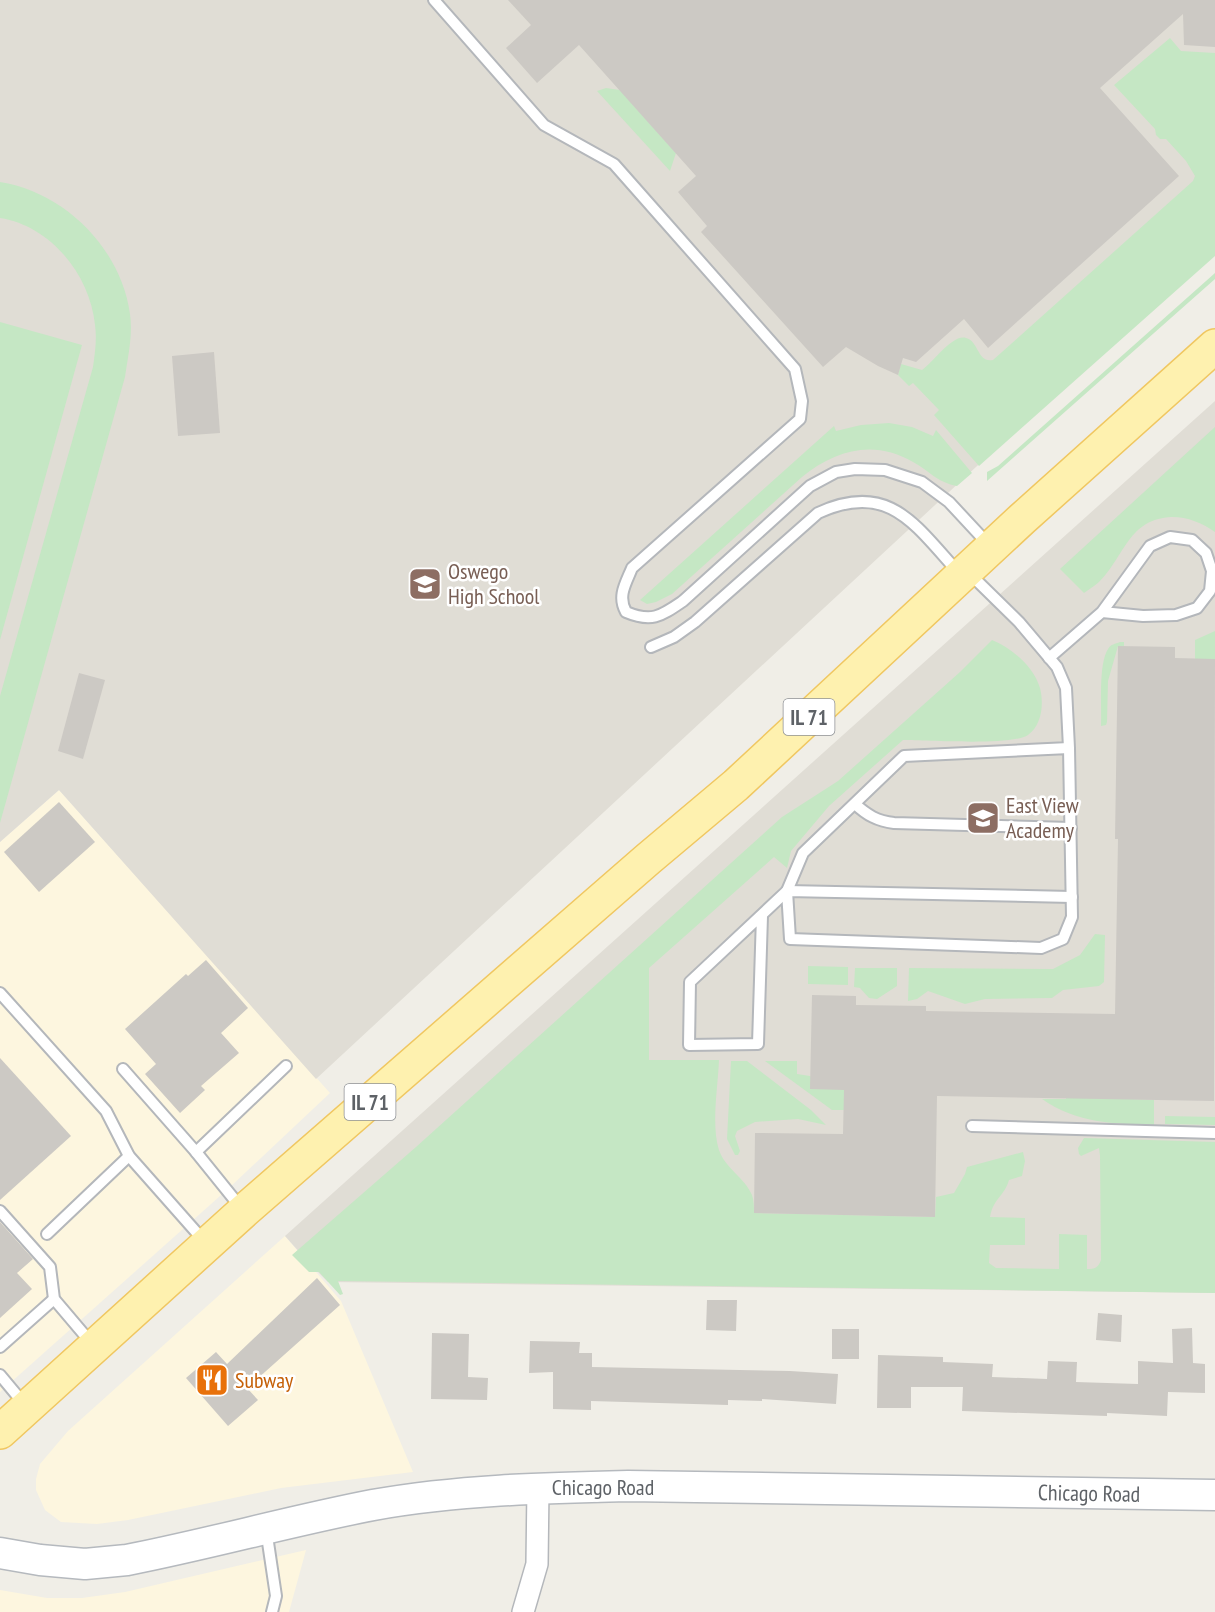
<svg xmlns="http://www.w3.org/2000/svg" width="1215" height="1612" viewBox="0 0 1215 1612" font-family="'PT Sans Narrow',sans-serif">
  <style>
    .commercial { fill: #fdf6df }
    .education { fill: #e0ddd5 }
    .green { fill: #c5e7c4 }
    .building { fill: #ccc9c4 }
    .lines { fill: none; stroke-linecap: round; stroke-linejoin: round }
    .lane-casing { stroke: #b4b7bb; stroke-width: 14 }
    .street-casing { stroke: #b4b7bb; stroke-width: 24 }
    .secondary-casing { stroke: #b5b9be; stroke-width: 33 }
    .primary-casing { stroke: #f0c761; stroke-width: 36 }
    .lane { stroke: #fff; stroke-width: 10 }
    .street { stroke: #fff; stroke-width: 21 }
    .secondary { stroke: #fff; stroke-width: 30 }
    .primary { stroke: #fef1af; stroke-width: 33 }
    .labels { text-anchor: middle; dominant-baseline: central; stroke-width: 5; stroke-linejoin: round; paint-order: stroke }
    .shield { fill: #fff; stroke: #8e9195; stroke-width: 1.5 }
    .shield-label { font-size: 21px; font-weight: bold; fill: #5e6267 }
    .education-label { font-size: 22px; fill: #785e54; stroke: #fff; text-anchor: start }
    .food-label { font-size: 22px; fill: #c56008; stroke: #fff; text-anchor: start }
    .street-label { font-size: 22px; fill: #5e6267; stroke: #fff }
  </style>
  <rect width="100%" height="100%" fill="#f0eee7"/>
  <!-- commercial -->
  <g class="commercial">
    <path d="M59,790l271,303 -101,95 -229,204v-550z"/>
    <path d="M285,1236l56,65 72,171 -132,16 -153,32 -31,4 -36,-2 -16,-12 -9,-20v-11l4,-15 28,-33z"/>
    <path d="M306,1550l-17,62h-289v-22l47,8h35l43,-6z"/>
  </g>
  <!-- education -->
  <g class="education">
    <path d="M0,0h1215v250l-143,128 -756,701 -257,-289 -59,52z"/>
    <path d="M1215,401v892l-887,-11 -19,-19 -24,-27z"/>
  </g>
  <!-- green -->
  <g class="green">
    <path d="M1170,38l11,13 34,2v203l-236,210 -45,-51 5,-5 -26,-27 -4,3 -11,-11 3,-11 21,6c11,-7 30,-36 44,-32 13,3 11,25 27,22l200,-179 2,-5 -9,-15 -20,-22h-6l-4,-4 -1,-6 -41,-44z"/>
    <path d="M606,88l14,2 56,63 -6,18 -73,-80z"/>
    <path d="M0,182c64,10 121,66 130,132 3,21 -2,42 -5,63l-125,446v-127l93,-329c2,-14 4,-28 2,-42 -5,-50 -44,-99 -95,-107z"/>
    <path d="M1215,273v6l-228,202v-9l11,-6z"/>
    <path d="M0,322l82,23 -82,295z"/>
    <path d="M889,423l23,4 21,9 3,-6 36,43 -15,13c-21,-4 -27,-15 -44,-24 -39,-23 -78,-12 -111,15l-130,117 -16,8 -9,2 -7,-4 194,-174 2,5 25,-6z"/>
    <path d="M1215,427v105c-13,-9 -27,-15 -43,-15 -44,2 -47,39 -73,65 -4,4 -10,7 -15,11l-24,-24z"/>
    <path d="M1215,631v28h-20v-19z"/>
    <path d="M992,640c20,8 42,27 48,48 4,16 2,37 -12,47 -16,11 -102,5 -125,5l-74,66 -38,45 -4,17 -13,-11 -125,111v92h70c-1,27 -8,65 0,90 6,18 26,28 33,45 2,6 2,12 2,18l181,4 1,-20 18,-4 11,-19 2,-7 56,-15 2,9 -3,15 -13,4c-5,17 -15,17 -19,37l35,1v27h-35l-1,18 7,5 63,1v-35l28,1v34c8,0 11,-1 14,-9l-1,-104 -1,-8 -18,8 -2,-2 -1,-6 6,-10 131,4v151l-877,-12 5,13 -3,1 -21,-23h-10l-17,-17 124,-108 366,-330 56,-36 122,-109z"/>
    <path d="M1120,642h4v4h-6l-10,35 -1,41 -1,3 -5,1c1,-19 -3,-61 7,-77 3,-5 7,-5 12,-7z"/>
    <path d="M1095,934l10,1 -1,47 -5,4 -36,4 -11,8 -67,1 -20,5 -37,-13 -11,8 -9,2 1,-33 144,1 27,-14z"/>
    <path d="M808,966l40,1v18l-40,-1z"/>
    <path d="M855,968h42v18l-20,13 -8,-1 -9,-10 -6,-1z"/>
    <path d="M731,1061h16l64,49 15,15 -28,-6 -43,3 -18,9 -2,5 5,15 -2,4h-3l-8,-16z"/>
    <path d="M765,1061h32v13l13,2 34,14v20h-12z"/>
    <path d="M1066,1096l88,4v25c-40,-1 -78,-2 -112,-26h24z"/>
    <path d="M1165,1116l50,1v8l-50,-1z"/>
  </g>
  <!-- building -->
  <g class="building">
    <path d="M508,0h707v47l-31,-2 -1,-31 -83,74 79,88 -191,172 -24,-29 -48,43 -13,-4 -5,17 -20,-9 -32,-19 -23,20 -122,-135 6,-6 -29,-34 18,-16 -117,-131 -42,38 -31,-35 25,-23z"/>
    <path d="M214,352l6,81 -42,3 -6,-80z"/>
    <path d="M1118,646l57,1v11l40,1 -1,442 -277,-5 -2,121 -181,-4 1,-80 88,1 1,-44 -34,-1 2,-94 44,1v9l70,1v5l189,3 3,-175h-3z"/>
    <path d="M79,673l26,7 -22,79 -25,-8z"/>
    <path d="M59,802l36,40 -56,50 -35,-40z"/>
    <path d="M206,960l42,48 -27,25 18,20 -38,33 4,4 -25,23 -35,-39 11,-10 -31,-35 61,-55 2,2z"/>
    <path d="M0,1058l71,78 -71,64z"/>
    <path d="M0,1222l33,37 -16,14 15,16 -32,29z"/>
    <path d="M317,1278l23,27 -93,83 11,12 -30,26 -42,-48 30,-26 11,12z"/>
    <path d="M707,1300h30l-1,31 -30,-1z"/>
    <path d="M1098,1313l24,2 -1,27 -25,-2z"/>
    <path d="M1192,1328l1,35 12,1v29l-37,-1 -1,24 -60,-3v3l-145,-5 1,-24h-52v21h-34l1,-53 65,2v5l50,2 -1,13 55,2 1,-18 29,1 -1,20 62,2v-23l35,2 -1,-34z"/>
    <rect x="832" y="1329" width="27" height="30"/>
    <path d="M432,1333l37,1 -1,43 20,1 -1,22 -56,-1z"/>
    <path d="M530,1341l50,1 -1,11h13v14l198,4 48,3 -2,30 -74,-5v2l-34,-1v5l-137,-4v9l-38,-1v-37l-24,1z"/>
  </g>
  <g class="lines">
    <!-- lane casing -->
    <g class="lane-casing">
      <g id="lane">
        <path d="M434,0l110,125 70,39 181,205 7,32 -2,18 -168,149c-6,15 -15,28 -6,44 26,11 35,4 57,-11l127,-115 26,-14 19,-3 30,1 37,12 27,20 40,43"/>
        <path d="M969,573l50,49 38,45 9,21 3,60 3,169 -9,22 -22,9 -251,-9 -3,-48 16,-38 101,-97 165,-8"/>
        <path d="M651,647l23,-10 21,-15 123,-109c71,-33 97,12 141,60"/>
        <path d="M1049,658l53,-46 48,-66 20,-9 22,3 14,13 6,18 -2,20 -13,17 -21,7 -33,1 -41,-4"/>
        <path d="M855,804c12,11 22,17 39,19l177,5"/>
        <path d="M762,916l-4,128 -69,1 1,-63 97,-91 285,6"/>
        <path d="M0,993l106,118 23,45 76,86"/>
        <path d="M123,1069l73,83 46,57"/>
        <path d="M972,1126l243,7"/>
        <path d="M196,1152l90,-86"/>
        <path d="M0,1211l50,56 4,32 39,46"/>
        <path d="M47,1234l82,-78"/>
        <path d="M0,1347l54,-48"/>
        <path d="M0,1375l25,30"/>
        <path d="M266,1529l10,67 -4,16"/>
      </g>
    </g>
    <!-- street casing -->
    <g class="street-casing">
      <path id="street" d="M523,1612l14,-48 1,-76"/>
    </g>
    <!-- secondary casing -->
    <g class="secondary-casing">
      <path id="secondary" d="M0,1553l40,7 45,4 42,-4c82,-16 163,-39 246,-55 84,-15 169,-17 255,-19l587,9"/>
    </g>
    <!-- primary casing -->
    <g class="primary-casing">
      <path id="primary" d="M0,1432l244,-221 404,-352 88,-74 286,-266 193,-173"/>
    </g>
    <!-- lane -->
    <use href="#lane" class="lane"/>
    <!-- street -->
    <use href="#street" class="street"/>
    <!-- secondary -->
    <use href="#secondary" class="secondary"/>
    <!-- primary -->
    <use href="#primary" class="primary"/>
  </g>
  <!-- icons -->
  <defs>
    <g id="school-square" transform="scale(1.725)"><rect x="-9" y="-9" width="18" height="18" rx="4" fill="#8d6e63" stroke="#fff"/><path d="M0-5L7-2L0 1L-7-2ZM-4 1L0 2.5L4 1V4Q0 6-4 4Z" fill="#fff"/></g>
    <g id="restaurant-square" transform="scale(1.725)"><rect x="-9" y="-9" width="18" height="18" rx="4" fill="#e8710a" stroke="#fff"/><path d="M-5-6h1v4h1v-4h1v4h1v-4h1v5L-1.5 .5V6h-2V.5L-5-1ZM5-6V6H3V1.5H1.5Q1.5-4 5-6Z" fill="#fff"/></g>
  </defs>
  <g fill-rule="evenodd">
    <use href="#school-square" x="425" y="584"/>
    <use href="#school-square" x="983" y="818"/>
    <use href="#restaurant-square" x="212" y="1380"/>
  </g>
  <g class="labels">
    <!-- shield labels -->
    <g class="shield">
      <rect x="783.5" y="699" width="51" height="36" rx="4.5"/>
      <rect x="344.5" y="1084" width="51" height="36" rx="4.5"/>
    </g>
    <g class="shield-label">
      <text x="809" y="717">IL 71</text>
      <text x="370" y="1102">IL 71</text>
    </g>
    <!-- education labels -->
    <g class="education-label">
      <text x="448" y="571">Oswego<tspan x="448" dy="25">High School</tspan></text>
      <text x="1006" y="805">East View<tspan x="1006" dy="25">Academy</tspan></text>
    </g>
    <!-- food labels -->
    <g class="food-label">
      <text x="235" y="1380">Subway</text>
    </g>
    <!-- street labels -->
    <g class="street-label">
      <text x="603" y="1487">Chicago Road</text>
      <text transform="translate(1089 1493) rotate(1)">Chicago Road</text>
    </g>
  </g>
</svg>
